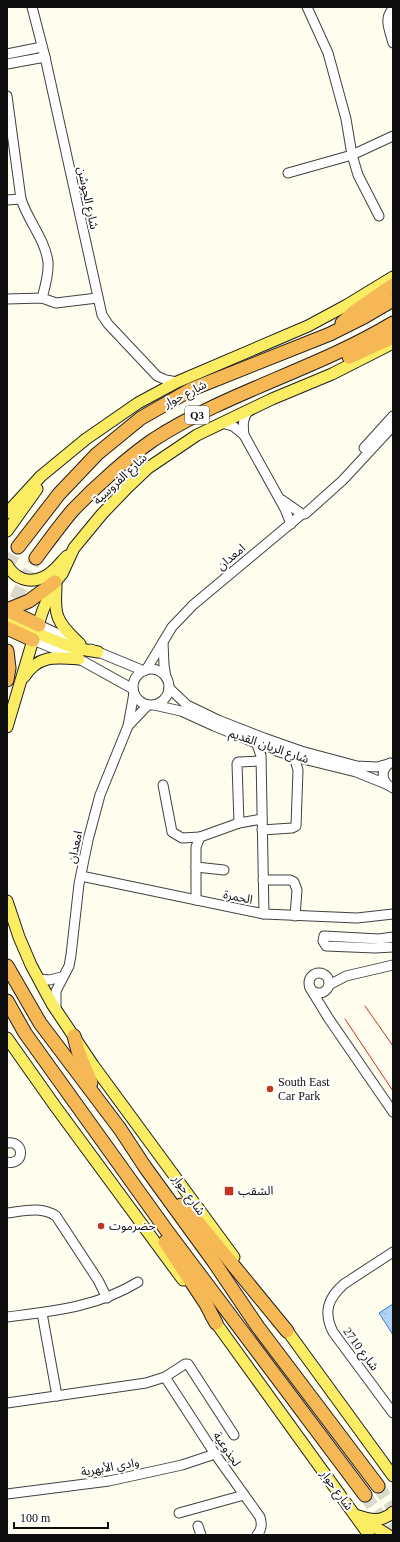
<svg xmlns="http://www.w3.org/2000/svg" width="400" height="1542" viewBox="0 0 400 1542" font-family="'Times New Roman','Noto Sans Arabic',serif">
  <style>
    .water { fill: url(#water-ripples); stroke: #387bcf }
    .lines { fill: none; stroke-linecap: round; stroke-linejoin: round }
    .highway-tunnel { stroke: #dbdacc; stroke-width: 13; stroke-dasharray: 13 6; stroke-linecap: butt }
    .minor-casing { stroke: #414141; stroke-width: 11 }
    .major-casing { stroke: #1f1f1f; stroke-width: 13 }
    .highway-casing { stroke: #1f1f1f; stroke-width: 15 }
    .minor { stroke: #fff; stroke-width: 9 }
    .major { stroke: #faed63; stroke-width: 11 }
    .highway { stroke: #f6b855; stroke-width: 13 }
    .tram { stroke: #c03524; stroke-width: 1 }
    .poi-dot { fill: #c03524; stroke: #fff; stroke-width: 1.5 }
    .labels { text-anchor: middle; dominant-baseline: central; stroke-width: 4; stroke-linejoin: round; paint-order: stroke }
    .shield { fill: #fff; stroke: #565656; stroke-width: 1 }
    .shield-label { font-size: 11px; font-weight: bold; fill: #0e0e0e }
    .street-label { font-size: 12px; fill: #0e0e0e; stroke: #fff }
    .poi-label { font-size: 12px; fill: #0e0e0e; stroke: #fff; text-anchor: start }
  </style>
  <defs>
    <pattern id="water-ripples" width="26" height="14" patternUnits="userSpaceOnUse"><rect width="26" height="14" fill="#b2d3f7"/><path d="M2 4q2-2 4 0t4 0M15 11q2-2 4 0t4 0" fill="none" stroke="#98b4d3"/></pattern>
  </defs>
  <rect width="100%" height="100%" fill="#fffeee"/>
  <!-- water -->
  <path class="water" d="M393,1304v31l-14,-22z"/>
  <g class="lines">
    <!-- highway-tunnel -->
    <g class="highway-tunnel">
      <path d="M7,566l11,-19"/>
      <path d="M7,616l29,-58"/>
      <path d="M378,1486l15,22"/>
      <path d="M365,1495l28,40"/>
    </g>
    <!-- minor casing -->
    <g class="minor-casing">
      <g id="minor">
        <path d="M32,7l13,50 57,258 6,9 49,52 9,4 11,2"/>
        <path d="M307,7l21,46 18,66 6,36 6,20 21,41"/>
        <path d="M393,9c-10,9 -3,22 0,34"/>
        <path d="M7,54l35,-7"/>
        <path d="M7,64l38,-7"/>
        <path d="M7,96l14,103c7,22 24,40 27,63 1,12 -3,25 -6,36"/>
        <path d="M288,173l64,-18 41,-19"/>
        <path d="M7,200l14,-1"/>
        <path d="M7,299l35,-1 14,5 41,-5"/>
        <path d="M221,423l12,3 11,9 41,74 6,15"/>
        <path d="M244,435c-1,-10 -2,-16 5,-25"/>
        <path d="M364,448l29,-32"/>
        <path d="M282,500l20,14"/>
        <path d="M39,625l35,16"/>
        <path d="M33,640l46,19 54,30"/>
        <path d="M163,642l1,23 2,12"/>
        <path d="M91,649l53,22"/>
        <circle cx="151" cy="687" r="18"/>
        <path d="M146,670l26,-43 21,-22 109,-91h3l38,-34 50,-54"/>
        <path d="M169,688l18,17 31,15 46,18 37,13 56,15 20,1 11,-3"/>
        <path d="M154,705l27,6 33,15 59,24 26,8 57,14 30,12"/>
        <path d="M128,726l20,-21"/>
        <path d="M257,744l4,12 3,158"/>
        <path d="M390,763c-10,7 -9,20 3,25"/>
        <path d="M163,785l9,47 10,6 18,-1"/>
        <path d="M239,823l-2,-59 1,-2 23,-1"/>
        <path d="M262,830l30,-2 4,-2 2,-56 -4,-13"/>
        <path d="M196,867l28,3"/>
        <path d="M81,876l183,38 93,4 36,-4"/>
        <path d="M263,880h27l4,2 3,8 -2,26"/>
        <path d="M196,900v-53l4,-10 39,-14 23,-4"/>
        <path d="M393,937l-14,2 -55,-3 -1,5 3,5 49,2 18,-1"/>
        <circle cx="319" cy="983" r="10"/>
        <path d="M40,979l9,1 13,-3"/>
        <path d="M329,985l17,-9 47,-11"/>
        <path d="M310,988l19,31 64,93"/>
        <path d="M56,1009v-18l13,-25 2,-11 8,-71 9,-44 12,-45 28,-69 6,-33"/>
        <path d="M7,1143c18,-3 18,23 0,19"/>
        <path d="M7,1213c16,-2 35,-7 49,3l42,64 9,18"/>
        <path d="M393,1252l-49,32c-16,14 -21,28 -11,48l60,81"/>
        <path d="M42,1313l15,83"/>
        <path d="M7,1317c47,-6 90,-10 131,-35"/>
        <path d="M165,1377l50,77 45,63c2,7 2,12 -3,18"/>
        <path d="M7,1403l139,-20 19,-6 20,-13h3l46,71"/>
        <path d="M7,1494l102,-13 73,-16 33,-11"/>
        <path d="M179,1513l65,-18"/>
        <path d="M198,1526l3,9"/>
      </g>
    </g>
    <!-- major casing -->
    <g class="major-casing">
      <g id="major">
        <path d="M7,513l34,-37 45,-37 52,-36 39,-21 131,-56 39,-21 46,-28"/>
        <path d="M7,531l30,-42"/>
        <path d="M7,565c8,14 22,19 37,12 9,-4 16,-14 23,-21"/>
        <path d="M56,585c0,10 -2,22 2,32 4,11 14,19 22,27"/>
        <path d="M7,623l9,2 58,23 24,4"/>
        <path d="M24,677c14,-22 31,-20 55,-18"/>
        <path d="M7,727l26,-87 10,-30 12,-28 7,-8 12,-26 28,-34 26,-27 20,-19 49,-33 75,-36 60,-25 61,-31"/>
        <path d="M7,901l12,36 12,28 21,39 41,61 141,192"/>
        <path d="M7,1038l48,68 128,174"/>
        <path d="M211,1316l158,219"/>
        <path d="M283,1325l110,151"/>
        <path d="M355,1515c15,5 26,8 38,-3"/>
        <path d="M362,1519l26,16"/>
      </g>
    </g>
    <!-- highway casing -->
    <g class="highway-casing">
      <g id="highway">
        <path d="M342,323l13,-12 38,-26"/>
        <path d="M349,357l44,-20"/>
        <path d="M18,547l41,-53 38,-40 44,-36 51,-29 138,-55 34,-17 29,-17"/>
        <path d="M36,558c12,-16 24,-33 37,-48 22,-23 54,-52 80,-70 74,-48 164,-71 240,-117"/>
        <path d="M7,610l22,-9 26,-19"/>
        <path d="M7,610l32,15"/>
        <path d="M7,628l26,12"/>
        <path d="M7,651l2,17 -2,12"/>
        <path d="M7,966l33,57 80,106 25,38 69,95 44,65 120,159"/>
        <path d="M7,1001l18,32 142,198 198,264"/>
        <path d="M74,1036l4,15 13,32"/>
        <path d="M181,1205l16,16 90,110"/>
        <path d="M165,1242l41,62 10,19"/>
      </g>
    </g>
    <!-- minor -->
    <use href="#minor" class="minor"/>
    <!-- major -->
    <use href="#major" class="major"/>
    <!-- highway -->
    <use href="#highway" class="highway"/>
    <!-- tram -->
    <g class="tram">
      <path d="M365,1006l28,40"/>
      <path d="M345,1019l48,72"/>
    </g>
  </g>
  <!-- markers -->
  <g class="poi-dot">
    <circle cx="270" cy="1089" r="4"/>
    <rect x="224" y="1186" width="10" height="10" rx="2"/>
    <circle cx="101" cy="1226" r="4"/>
  </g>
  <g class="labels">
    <!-- shield labels -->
    <rect class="shield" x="185" y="406" width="24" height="18" rx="3"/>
    <g class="shield-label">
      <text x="197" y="415">Q3</text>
    </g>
    <!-- street labels -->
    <g class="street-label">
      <text transform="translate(88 198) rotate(78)">شارع الجوشن</text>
      <text transform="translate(185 394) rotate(-27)">شارع حوار</text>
      <text transform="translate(120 479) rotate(-43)">شارع الفروسية</text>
      <text transform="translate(231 557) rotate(-40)">امعدان</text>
      <text transform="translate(269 746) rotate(19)">شارع الريان القديم</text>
      <text transform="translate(75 847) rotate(-78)">امعدان</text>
      <text transform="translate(238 897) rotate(11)">الحمرة</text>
      <text transform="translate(189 1195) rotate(54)">شارع حوار</text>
      <text transform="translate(361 1349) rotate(53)">شارع 2710</text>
      <text transform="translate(227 1449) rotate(56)">لجذوعية</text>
      <text transform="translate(110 1467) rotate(-10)">وادي الأبهرية</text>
      <text transform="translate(337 1490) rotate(54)">شارع حوار</text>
    </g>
    <!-- poi labels -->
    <g class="poi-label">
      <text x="278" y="1082">South East<tspan x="278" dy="14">Car Park</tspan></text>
      <text x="238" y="1191">الشقب</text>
      <text x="109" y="1226">حضرموت</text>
    </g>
  </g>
  <!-- border -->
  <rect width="400" height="1542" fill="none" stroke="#0e0e0e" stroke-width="16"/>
  <!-- scale -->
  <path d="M14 1522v6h94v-6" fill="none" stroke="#0e0e0e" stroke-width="2"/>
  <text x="20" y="1522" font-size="12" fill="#0e0e0e" stroke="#ffffff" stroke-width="3" paint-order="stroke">100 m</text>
</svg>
